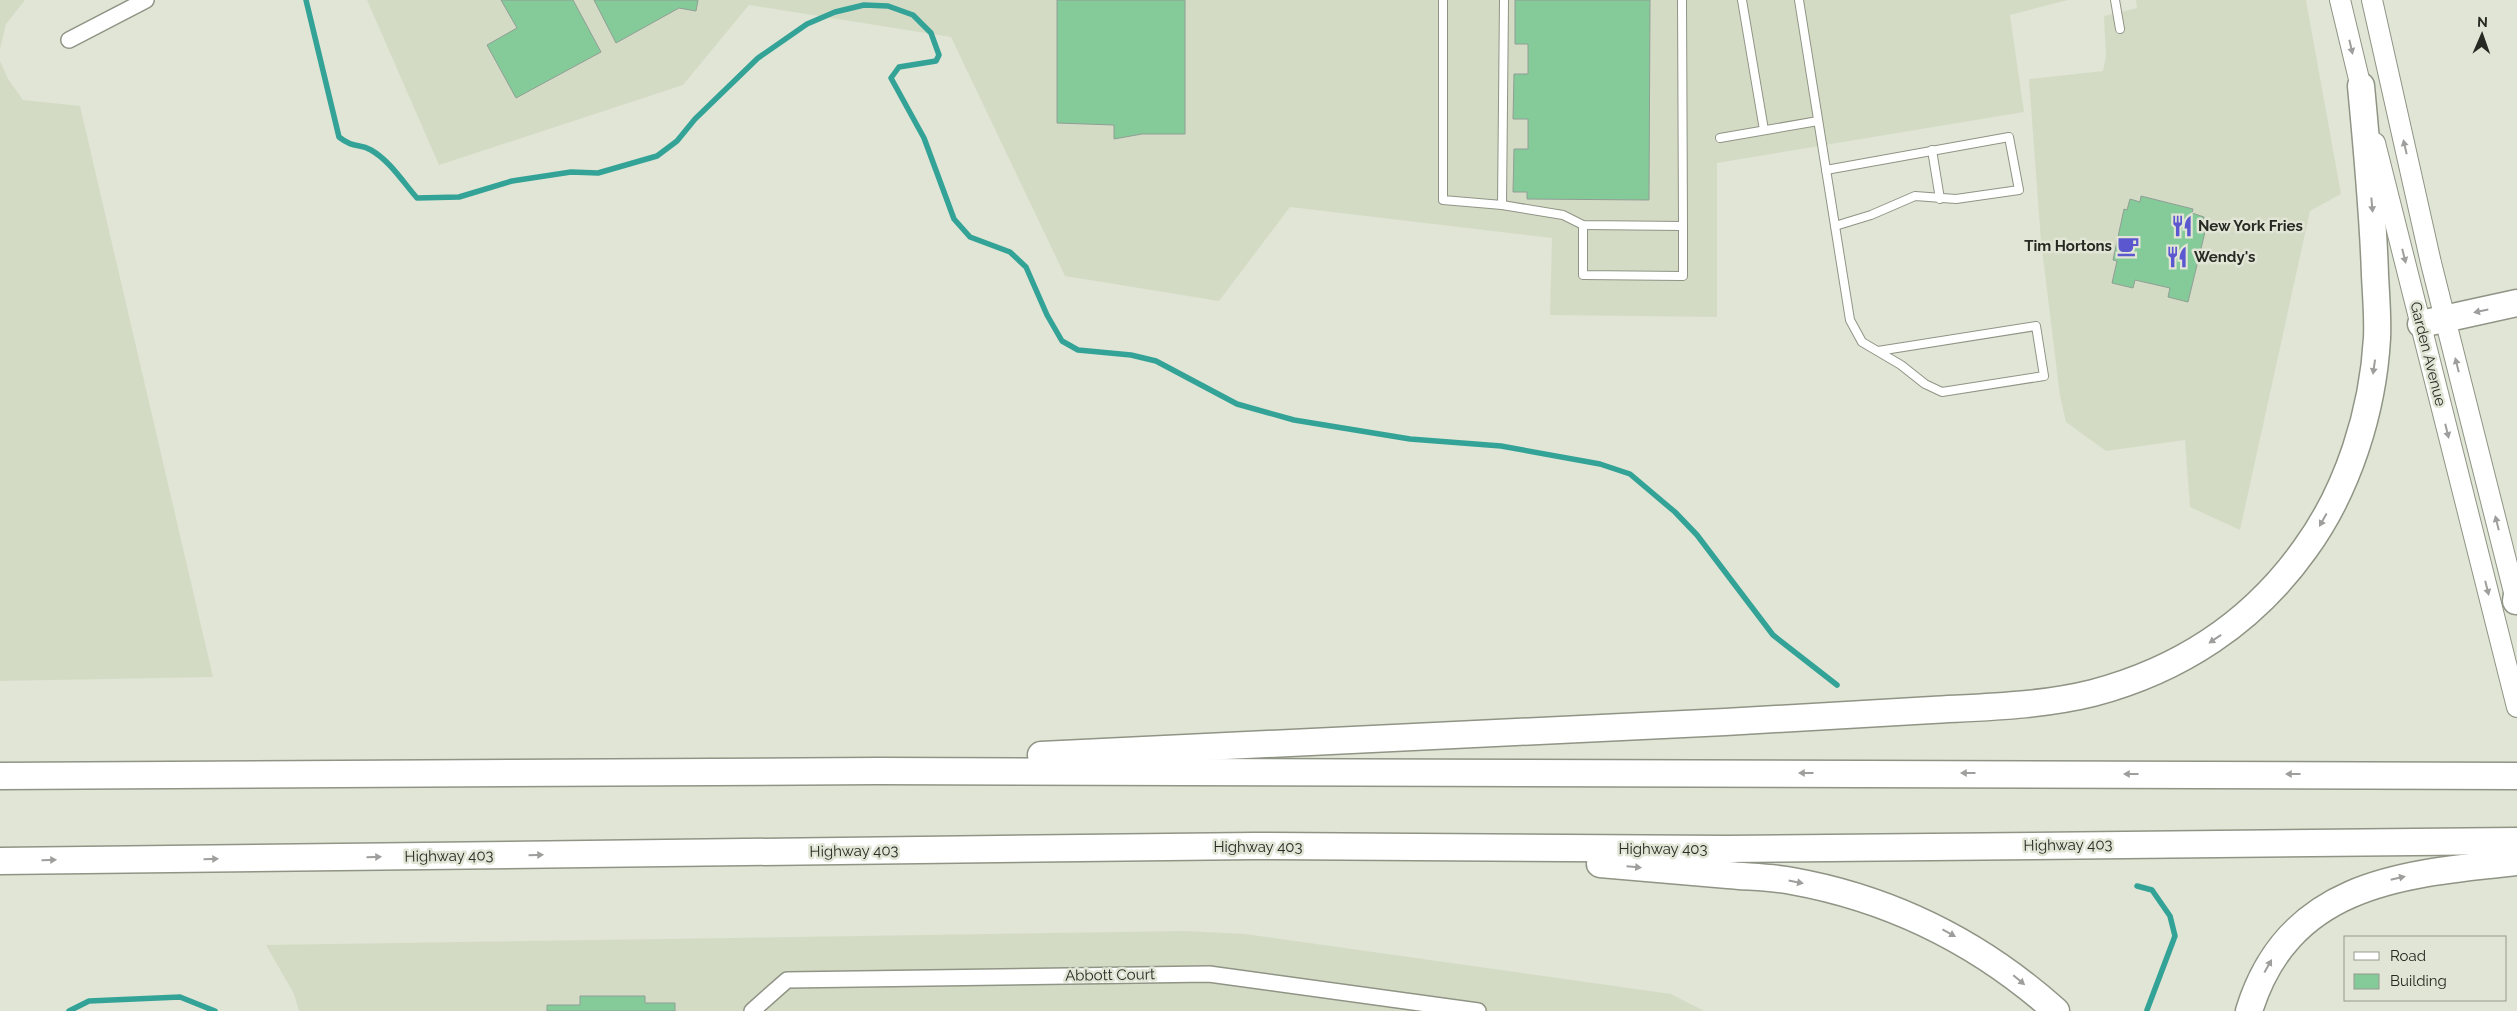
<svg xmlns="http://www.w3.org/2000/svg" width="2517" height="1011" viewBox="0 0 2517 1011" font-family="Raleway,sans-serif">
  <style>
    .built { fill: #d4dbc5 }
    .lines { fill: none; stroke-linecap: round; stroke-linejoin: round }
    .stream { stroke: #34a397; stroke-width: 5.5 }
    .building { fill: #85cb9a; stroke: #909e94 }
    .service-casing { stroke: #8f9485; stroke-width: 10 }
    .minor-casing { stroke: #8f9485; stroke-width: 18 }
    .secondary-casing { stroke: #8f9485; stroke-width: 22 }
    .motorway-casing { stroke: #8f9485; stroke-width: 29 }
    .service { stroke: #fff; stroke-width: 8 }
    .minor { stroke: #fff; stroke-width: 15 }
    .secondary { stroke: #fff; stroke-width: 20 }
    .motorway { stroke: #fff; stroke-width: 26 }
    .oneway { fill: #9e9f9c }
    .labels { text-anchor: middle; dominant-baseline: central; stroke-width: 5; stroke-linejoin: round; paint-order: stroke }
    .poi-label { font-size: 15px; font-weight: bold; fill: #272923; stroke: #e0e5d5; text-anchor: start }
    .street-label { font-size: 15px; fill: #272923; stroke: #e0e5d5 }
  </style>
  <rect width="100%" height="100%" fill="#e0e5d5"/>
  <!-- built -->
  <g class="built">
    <path d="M0,0h25l-19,24 -6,25z"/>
    <path d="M367,0h1701l-58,15 14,97 -307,51v154l-167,-2 2,-77 -262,-31 -71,94 -154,-25 -114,-239 -202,-32 -66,80 -244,80z"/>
    <path d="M2136,0h170l35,194 -31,17 -70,319 -50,-23 -5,-67 -79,11 -40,-29 -6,-26 -19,-155 -12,-162 74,-8 3,-15 -2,-40 33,-8z"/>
    <path d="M0,61l8,18 15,21 57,6 133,571 -213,4z"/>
    <path d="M1185,931l60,3 426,60 33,17h-1405l-5,-17 -28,-49z"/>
  </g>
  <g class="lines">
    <!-- stream -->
    <g class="stream">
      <path d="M306,0l33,137c15,12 20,6 32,13 19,11 32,32 46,48l42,-1 53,-16 59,-9 27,1 59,-17 20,-15 18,-22 63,-61 49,-34 28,-12 29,-7 24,1 25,9 18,18 8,22 -3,6 -37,6 -8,11 33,60 30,81 16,18 40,15 16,15 21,48 15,26 16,9 53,5 25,6 81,43 57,16 116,19 91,7 99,18 30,10 45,38 22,23 76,100 64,50"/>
      <path d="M2137,886l15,4 18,26 5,20 -28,74"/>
      <path d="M69,1011l20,-10 91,-4 35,14"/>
    </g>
  </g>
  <!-- building -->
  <g class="building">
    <path d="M501,0h72l28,52 -85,46 -29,-53 30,-17z"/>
    <path d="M594,0h104l-2,11 -17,-3 -63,35z"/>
    <path d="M1057,0h128v134h-43l-28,5v-14l-57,-2z"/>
    <path d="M1515,0h135l-1,200 -122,-1v-7h-14l1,-43h14v-30h-15l1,-45h14v-30h-13z"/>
    <path d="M2141,196l52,13 -1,4 12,4 -1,10 3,1 -18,74 -20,-5 2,-9 -35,-8 -2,8 -21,-5 5,-22 -4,-1 11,-51 3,1 3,-11 10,3z"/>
    <path d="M580,996h65v7h30v8h-128v-6h33z"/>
  </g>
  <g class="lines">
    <!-- service casing -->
    <g class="service-casing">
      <g id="service">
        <path d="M1443,0v200l59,5 61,10 20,10 100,1 -1,-226"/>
        <path d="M1742,0l22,130"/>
        <path d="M1799,0l51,320 12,22 39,23 24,19 17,8 102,-16 -8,-50 -158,25"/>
        <path d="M2115,0l5,29"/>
        <path d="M1720,138l98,-17"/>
        <path d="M1932,150l8,49"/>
        <path d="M1826,170l183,-33 10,53 -63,9 -41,-3 -44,19 -36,11"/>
        <path d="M1502,205l2,-205"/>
        <path d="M1583,225v50l100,1v-50"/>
      </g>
    </g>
    <!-- minor casing -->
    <g class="minor-casing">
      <g id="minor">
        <path d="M69,40l77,-40"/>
        <path d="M752,1011l35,-31 422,-6 269,37"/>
      </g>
    </g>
    <!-- secondary casing -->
    <g class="secondary-casing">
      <g id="secondary">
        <path d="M2340,0l24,100"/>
        <path d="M2372,0l59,263 86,341"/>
        <path d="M2375,143l142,564"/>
      </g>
    </g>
    <!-- motorway casing -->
    <g class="motorway-casing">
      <g id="motorway">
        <path d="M2421,324l96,-21"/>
        <path d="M2516,601l1,-7"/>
        <path d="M1041,755c228,-11 456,-22 684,-33 69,-4 138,-8 207,-12 54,-3 109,-4 161,-17 87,-23 160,-71 212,-144 43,-59 68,-138 72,-211 1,-21 -1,-42 -2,-63 -2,-63 -8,-126 -14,-189"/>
        <path d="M0,776l878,-5 1639,5"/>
        <path d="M0,861l1254,-15 473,3 790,-8"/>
        <path d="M1600,864c42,4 85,7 128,11 21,2 43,2 64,6 100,18 188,62 264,130"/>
        <path d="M2249,1011c40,-129 153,-137 268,-149"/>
      </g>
    </g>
    <!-- service -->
    <use href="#service" class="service"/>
    <!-- minor -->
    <use href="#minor" class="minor"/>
    <!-- secondary -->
    <use href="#secondary" class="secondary"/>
    <!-- motorway -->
    <use href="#motorway" class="motorway"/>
  </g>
  <!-- one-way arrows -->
  <defs><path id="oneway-solid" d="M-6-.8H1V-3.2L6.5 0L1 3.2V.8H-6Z" transform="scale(1.25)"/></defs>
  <g class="oneway">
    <use href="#oneway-solid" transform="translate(2351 47) rotate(77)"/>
    <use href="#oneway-solid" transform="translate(2405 147) rotate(-103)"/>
    <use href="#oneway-solid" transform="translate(2372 205) rotate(85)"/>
    <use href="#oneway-solid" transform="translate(2404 256) rotate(76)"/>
    <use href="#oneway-solid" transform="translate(2481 311) rotate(168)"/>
    <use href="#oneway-solid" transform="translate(2457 365) rotate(-104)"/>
    <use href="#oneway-solid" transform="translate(2374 367) rotate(98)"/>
    <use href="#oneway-solid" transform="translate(2447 431) rotate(76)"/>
    <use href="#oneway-solid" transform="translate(2323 520) rotate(119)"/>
    <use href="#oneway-solid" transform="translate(2497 523) rotate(-104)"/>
    <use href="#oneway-solid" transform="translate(2487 588) rotate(76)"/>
    <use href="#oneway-solid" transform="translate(2215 639) rotate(146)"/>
    <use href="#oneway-solid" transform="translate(1806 773) rotate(-180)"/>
    <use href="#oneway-solid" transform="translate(1968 773) rotate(-180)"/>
    <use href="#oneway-solid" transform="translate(2131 774) rotate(-180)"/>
    <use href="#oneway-solid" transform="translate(2293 774) rotate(-180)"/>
    <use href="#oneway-solid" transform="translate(536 855) rotate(-1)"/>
    <use href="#oneway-solid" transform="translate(374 857) rotate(-1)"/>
    <use href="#oneway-solid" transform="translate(211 859) rotate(-1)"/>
    <use href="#oneway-solid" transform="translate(49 860) rotate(-1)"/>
    <use href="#oneway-solid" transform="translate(1634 867) rotate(5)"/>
    <use href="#oneway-solid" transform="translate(2398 878) rotate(-13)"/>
    <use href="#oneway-solid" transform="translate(1796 882) rotate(11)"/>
    <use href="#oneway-solid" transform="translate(1949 933) rotate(29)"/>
    <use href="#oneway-solid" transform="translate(2268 966) rotate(-61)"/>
    <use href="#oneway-solid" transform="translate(2019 980) rotate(40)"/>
  </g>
  <!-- icons -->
  <defs>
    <g id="restaurant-bare" transform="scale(1.725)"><path d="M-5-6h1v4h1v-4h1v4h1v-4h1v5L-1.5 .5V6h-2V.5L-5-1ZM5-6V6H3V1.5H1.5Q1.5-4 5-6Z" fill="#5b57cf" stroke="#e0e5d5" stroke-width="2.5" paint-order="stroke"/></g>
    <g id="cafe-bare" transform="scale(1.725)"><path d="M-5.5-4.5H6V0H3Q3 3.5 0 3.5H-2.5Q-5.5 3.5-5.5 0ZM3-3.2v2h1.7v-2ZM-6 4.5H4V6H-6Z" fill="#5b57cf" stroke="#e0e5d5" stroke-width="2.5" paint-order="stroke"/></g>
  </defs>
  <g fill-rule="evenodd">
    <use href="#restaurant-bare" x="2182" y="226"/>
    <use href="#cafe-bare" x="2128" y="246"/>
    <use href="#restaurant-bare" x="2177" y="257"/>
  </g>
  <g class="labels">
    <!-- poi labels -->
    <g class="poi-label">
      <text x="2198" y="226">New York Fries</text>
      <text x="2112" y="246" text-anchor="end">Tim Hortons</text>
      <text x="2194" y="257">Wendy's</text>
    </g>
    <!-- street labels -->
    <g class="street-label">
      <text transform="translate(2428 354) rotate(76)">Garden Avenue</text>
      <text transform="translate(2068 845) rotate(-1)">Highway 403</text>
      <text x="1258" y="847">Highway 403</text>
      <text x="1663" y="849">Highway 403</text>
      <text transform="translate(854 851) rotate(-1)">Highway 403</text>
      <text transform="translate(449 856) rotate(-1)">Highway 403</text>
      <text transform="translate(1110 975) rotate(-1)">Abbott Court</text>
    </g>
  </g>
  <!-- legend -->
  <rect x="2344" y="936" width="162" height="65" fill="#e0e5d5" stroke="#969a8e"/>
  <rect x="2354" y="952" width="25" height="8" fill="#ffffff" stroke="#969a8e"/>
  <text x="2390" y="961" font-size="15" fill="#272923">Road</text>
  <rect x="2354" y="974" width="25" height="15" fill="#85cb9a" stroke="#969a8e"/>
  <text x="2390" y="986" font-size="15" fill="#272923">Building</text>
  <!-- north arrow -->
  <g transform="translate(2482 35) rotate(2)" stroke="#e0e5d5" stroke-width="4" paint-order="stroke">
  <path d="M0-4L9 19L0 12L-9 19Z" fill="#272923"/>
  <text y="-8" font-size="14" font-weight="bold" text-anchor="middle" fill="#272923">N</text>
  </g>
</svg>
